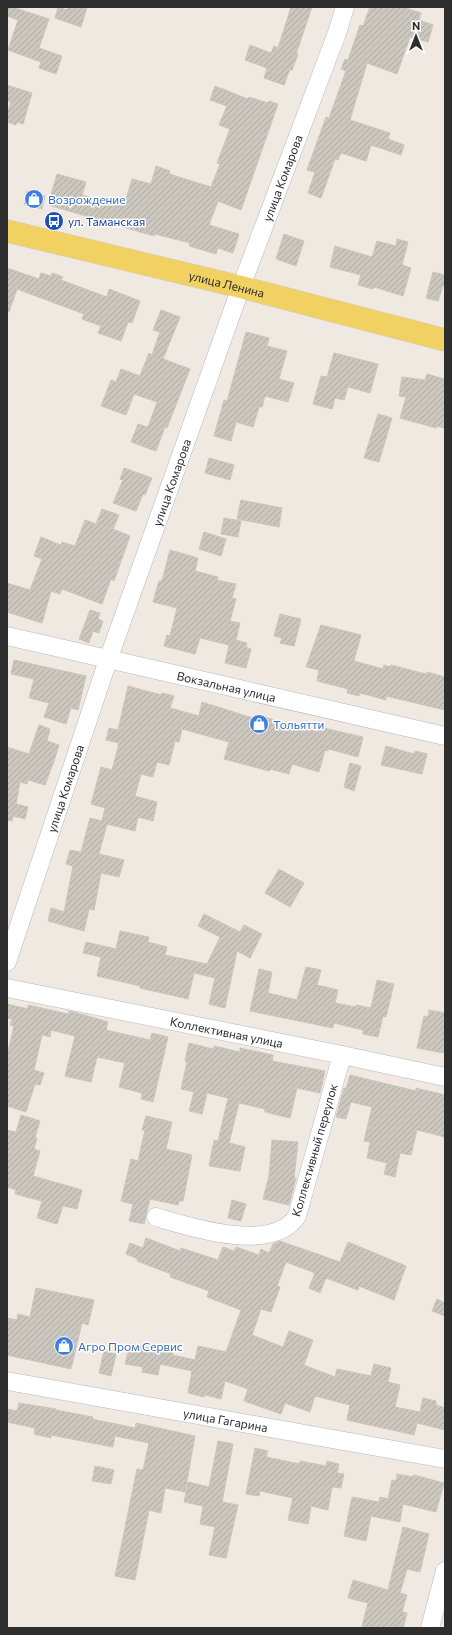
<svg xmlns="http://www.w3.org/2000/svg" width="452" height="1635" viewBox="0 0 452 1635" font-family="Commissioner,sans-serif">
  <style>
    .building { fill: url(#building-hatch); stroke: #cbc5ba }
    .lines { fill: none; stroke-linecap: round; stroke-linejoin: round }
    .minor-casing { stroke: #b4b7c1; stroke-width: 19 }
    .major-casing { stroke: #c9c9c9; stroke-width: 23 }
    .minor { stroke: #fff; stroke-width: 18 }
    .major { stroke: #f2d163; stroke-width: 22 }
    .labels { text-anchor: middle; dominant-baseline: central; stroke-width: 3; stroke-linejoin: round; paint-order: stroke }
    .street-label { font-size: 12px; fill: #2e2e2e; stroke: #fff }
    .shop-label { font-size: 12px; fill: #366cbe; stroke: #fff; text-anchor: start }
    .transit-label { font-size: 12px; fill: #164399; stroke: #fff; text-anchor: start }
  </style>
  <defs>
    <pattern id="building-hatch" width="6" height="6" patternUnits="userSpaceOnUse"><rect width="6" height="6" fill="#cbc7bf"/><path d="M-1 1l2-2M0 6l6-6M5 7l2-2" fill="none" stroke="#afaba4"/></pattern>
  </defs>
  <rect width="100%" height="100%" fill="#efe9e1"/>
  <!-- building -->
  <g class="building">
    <path d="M7,7h5l37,12 -10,29 23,8 -6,18 -17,-6 2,-6 -33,-12 10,-30 -11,-4z"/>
    <path d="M58,7l9,3 1,-3h19l-6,20 -26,-9z"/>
    <path d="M291,7h21l-16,47h2l-6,16 -2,-1 -6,16 -20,-7 3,-10 -22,-8 5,-15 21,8 3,-7 4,2z"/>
    <path d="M370,7h33l18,6 -2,7 14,5 -5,17 -18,-5 -13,37 -30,-11 -17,57 40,13 -2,6 16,6 -3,10 -30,-10 -5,16 -25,-8 -3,7 -3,-1 -14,39 -13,-5 7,-21 -8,-2 19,-53 3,1 17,-47 -5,-2 4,-10 3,1 12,-35 3,1z"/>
    <path d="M7,85l25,8 -9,31 -6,-2 -1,3 -9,-3v-9l4,-11 -4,-1z"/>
    <path d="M215,86l33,13 1,-2 19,6 1,-2 9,3 -37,106 -23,-9 -9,24 30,9 -6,19 -15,-5 -2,6 -27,-8 1,-3 -35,-9 -1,2 -106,-31 9,-31 29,8 -4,13 42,11 8,-27 19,5 5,-18 14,5 -1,3 42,13 9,-23 -3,-1 13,-34 -11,-4 8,-19 -17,-6z"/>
    <path d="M27,191l18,5 -3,13 -18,-5z"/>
    <path d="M284,234l20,7 -8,25 -20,-7z"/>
    <path d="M397,239l11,3 -6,23 9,3 -8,28 -29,-9 -1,2 -15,-4 3,-10 -31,-8 5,-21 37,11 5,-16 19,5z"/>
    <path d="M7,268l32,11 2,-6 10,3 1,-3 11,4 -2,3 46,17 2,-8 31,12 -8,22 -4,-1 -7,19 -23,-8 3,-7 -19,-7 2,-5 -67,-25 -8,23 -2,-1z"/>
    <path d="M433,272l12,3v11h-2l-5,15 -12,-3z"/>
    <path d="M161,310l19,7 -17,42 27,10 -23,59 -2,-1 -9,24 -25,-9 7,-18 10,3 9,-25 -23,-8 -8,21 -25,-9 10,-26 5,2 5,-13 19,7 9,-23 3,2 8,-23 -7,-2z"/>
    <path d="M246,332l23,6 -2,8 20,5 -8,28 15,4 -6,19 -23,-6 -3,11h-3l-6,20 -17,-5 -5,19 -17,-5 10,-36 3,1z"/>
    <path d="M334,353l44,11 -8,29 -22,-6 -4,13 -9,-2 -3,11 -19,-5 8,-28 6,1z"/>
    <path d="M427,374l18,5v49l-8,-2 -1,2 -36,-10 6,-21 -7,-1 3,-19 23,3z"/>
    <path d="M378,414l14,4 -13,44 -15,-4z"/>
    <path d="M209,458l25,7 -4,15 -25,-7z"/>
    <path d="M124,468l28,10 -7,17 -2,-1 -7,17 -23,-8 10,-23 -3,-1z"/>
    <path d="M241,500l41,8 -3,19 -42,-8z"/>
    <path d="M102,509l17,6 -6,14 17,7 -16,45 -3,-2 -9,25 -40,-15 -2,5 -9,-3 -9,32 -35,-11v-29l23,7 12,-31 -8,-3 7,-19 20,8 1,-3 13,4 10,-26 11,4z"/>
    <path d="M224,518l17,3 -3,16 -17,-3z"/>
    <path d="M204,532l22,7 -5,17 -22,-7z"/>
    <path d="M170,550l28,8 -3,13 23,6 -1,3 19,4 -4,14 4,1 -6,22 10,2 -4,17 11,3 -1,4 5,2 -5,19 -21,-5 4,-18 -29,-7 -5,16 -31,-8 3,-11 3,1 7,-28 -24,-6 6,-21h3z"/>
    <path d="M90,610l10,3 -2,6 5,2 -4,12 -6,-2 -4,12 -10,-4z"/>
    <path d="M280,614l21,5 -7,27 -14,-3 2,-5 -8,-2z"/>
    <path d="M321,625l40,10 -7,26 29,8 1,-4 6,2 1,-2 35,9 1,-2 18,5v33l-59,-14v4l-26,-7 -1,3 -12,-3 1,-4 -31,-8 2,-11 -13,-3z"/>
    <path d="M14,660l72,16 -8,34 -7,-2 -5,16 -22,-7 5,-14 -20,-5 5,-19 -23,-5z"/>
    <path d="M128,686l33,9 1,-2 12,3 -4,12 29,8 3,-14 54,17 1,-4 61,17 1,-5 44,10 -5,20 -29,-8 -1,2 -3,-1 -6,22 -27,-8 -3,10 -19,-5 -1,2 -45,-12 5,-17 -47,-13 -3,13 -4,-1 -6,24 -12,-3 -4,15 -12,-3 -6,22 22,6 -4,19 -15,-4 -3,14 -28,-7 -8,30 25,6 -5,17 -18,-4 -7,37 -5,-1 -5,22 -36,-10 3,-13 13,4 9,-46 -7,-2 4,-14 11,2 9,-34 12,3 3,-13 -14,-4 10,-37 11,3 7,-27 -13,-3 3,-12 9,2z"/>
    <path d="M39,725l11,4 -3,12 12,4 -5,16 -9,24 -17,-5 -1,4 -7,-2 -4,22 12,3 -3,12 -12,-3 -1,5 -5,-1v-73l22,7z"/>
    <path d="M386,746l28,8 1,-3 12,3 -5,20 -41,-9z"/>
    <path d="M350,763l11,3 -7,25 -10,-4z"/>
    <path d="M279,869l25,14 -14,24 -25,-14z"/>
    <path d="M204,914l36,18 4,-7 18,9 -12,24 -13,-7 -12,57 -16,-4 6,-26 -21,-5 -6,26 -48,-11v-2l-43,-10 4,-19 -18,-4 3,-11 30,7 4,-18 29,6 -1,5 19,5 -2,8 42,9 13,-27 -22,-11z"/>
    <path d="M306,967l15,3 -4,15 21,5 -3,13 21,4v-2l15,3 6,-28 17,4 -8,33 -3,-1 -5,21 -15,-3v-4l-29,-7 -1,5 -83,-17 9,-42 13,3 -4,21 29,7z"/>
    <path d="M7,1004l21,5v-4l40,9 1,-3 12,3 27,8 -2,8 44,10 2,-7 16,4 -15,65 -12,-3 1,-6 -23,-6 6,-24 -28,-6 -6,25 -26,-6 10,-40 -24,-6 -1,7 -8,-2 -8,35 10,3 -4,12 -5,-1 -9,28 -19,-6v-50l7,-30 -4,-1 2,-6 -5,-1z"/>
    <path d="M429,1010l16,3v32l-2,8 -26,-5 7,-32 4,1z"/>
    <path d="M189,1043l24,6 1,-3 26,6v-4l33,7 -1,6 53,10 -5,22 -23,-5 -7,30 -25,-6v-3l-26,-6 -10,40 16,4 -5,24 -31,-5 5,-26 4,1 10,-43 -21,-5 -5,21 -13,-3 5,-19 -13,-3 6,-27 -2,-1z"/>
    <path d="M350,1075l66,16v-3l29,7v42l-28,-7 -6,25 -11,-2 -5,24 -11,-3 3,-11 -20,-5 3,-16 -6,-1 8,-34 -21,-5 -5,17 -10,-2 8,-29 2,1z"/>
    <path d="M21,1115l19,6 -5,16 2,1 -3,11 6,2 -7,25 49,14 -5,19 -14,-3 -6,18 -20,-6 5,-17 -27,-7 1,-4 -9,-3v-57l9,2z"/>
    <path d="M146,1116l26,6 -6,27 26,6 -9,46h-4l-1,4 -28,-6 -6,25 -15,-3 4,-17 -12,-3 10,-42 7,2 7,-31h-3z"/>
    <path d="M272,1140l26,2 -4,36h2l-7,27 -26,-6 6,-23z"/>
    <path d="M232,1200l14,4 -5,17 -13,-3z"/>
    <path d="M146,1238l34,13 1,-3 37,12 5,-13 11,4 2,-4 23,8 2,-6 8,4 4,-9 7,-3 60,21 8,-20 58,24 -12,34 -35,-14 -1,4 -32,-12 -6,15 -11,-5 6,-15 -29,-11 -9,24 3,1 -9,25 -10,-3 -9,26 31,12 6,-16 24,9 -9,25 31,12 2,-8 34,7 3,-12 17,4 -3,14 12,3 -5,22 25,5 3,-14 13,3v4l9,3v22l-28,-7 -3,12 -67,-15 3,-15 -35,-9 -5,16 -25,-9 -4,11 -37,-13 4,-12 -23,-8 -4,18 -16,-4 -1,2 -16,-4 4,-22 -32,-7 -2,11 -16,-3 1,-5 -18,-3 5,-20 43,9v2l22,5 3,-14 28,6 15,-42 -34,-13 2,-6 -39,-14 1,-3 -34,-13 1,-2 -12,-5 4,-11 13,5z"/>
    <path d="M36,1288l58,12 -6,25 -6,-2 -11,46 -64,-14v-37l10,2 1,-6 12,3z"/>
    <path d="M437,1299l8,4v13l-13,-5z"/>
    <path d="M104,1351l12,3 -5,22 -12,-3z"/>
    <path d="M19,1403l37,6v1l37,7 -1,2 43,9 1,-5 59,13 -10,56 -20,-4 -4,25 -12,-3 -14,70 -20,-4 22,-107 6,1 6,-27 -34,-7 -2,11 -62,-12v3l-17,-4 1,-6 -28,-6v-13l10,2z"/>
    <path d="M218,1441l15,3 -11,58 16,3 -12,53 -17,-3 6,-28 -15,-3 3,-18 -19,-4 4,-20 21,5z"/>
    <path d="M255,1448l13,3 -2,6 34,7v-3l26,5 1,-5 12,3 -2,9 7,1 -3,14 -9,-1 -4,23 -17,-4 -3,18 -20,-4 5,-22 -33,-7 -1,5 -13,-2z"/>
    <path d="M95,1466l19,4 -3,14 -19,-3z"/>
    <path d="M397,1474l16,3 1,-2 30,8 -8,29 -33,-8 -3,18 -29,-6 -5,25 -22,-5 8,-39 27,5 1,-5 8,2 4,-19 4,1z"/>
    <path d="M403,1527l26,7 -9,38 -13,-3 -7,24 7,2 -5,17 5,1 -4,15h-34l-7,-2 6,-23 -20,-5 5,-18 35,10z"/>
  </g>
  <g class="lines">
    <!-- minor casing -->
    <g class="minor-casing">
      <g id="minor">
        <path id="s1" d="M7,636l438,100"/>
        <path id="s2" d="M7,962l101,-302 133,-373 96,-254 8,-26"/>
        <path id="s3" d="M7,988l335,67 103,22"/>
        <path d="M156,1217c34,10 117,37 141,-1l45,-161"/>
        <path id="s4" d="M7,1381l438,78"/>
        <path d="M430,1628l15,-57"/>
      </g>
    </g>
    <!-- major casing -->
    <g class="major-casing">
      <g id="major">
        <path id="s5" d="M7,231l234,56 204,53"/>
      </g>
    </g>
    <!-- minor -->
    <use href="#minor" class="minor"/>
    <!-- major -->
    <use href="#major" class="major"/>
  </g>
  <!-- icons -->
  <defs>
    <g id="shop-disc" transform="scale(1)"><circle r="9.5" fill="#3f7fe0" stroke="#fff"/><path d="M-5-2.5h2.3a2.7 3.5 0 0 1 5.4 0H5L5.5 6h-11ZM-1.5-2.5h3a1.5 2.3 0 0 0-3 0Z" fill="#fff"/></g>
    <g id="bus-disc" transform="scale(1)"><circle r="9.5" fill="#1a4fb4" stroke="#fff"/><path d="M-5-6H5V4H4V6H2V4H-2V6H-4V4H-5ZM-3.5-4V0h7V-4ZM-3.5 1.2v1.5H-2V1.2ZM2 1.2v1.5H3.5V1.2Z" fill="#fff"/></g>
  </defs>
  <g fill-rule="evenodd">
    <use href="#shop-disc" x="34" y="199"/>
    <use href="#bus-disc" x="54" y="221"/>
    <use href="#shop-disc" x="259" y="724"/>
    <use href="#shop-disc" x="64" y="1346"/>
  </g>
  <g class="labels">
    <!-- street labels -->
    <g class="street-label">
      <text stroke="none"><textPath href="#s2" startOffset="831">улица Комарова</textPath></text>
      <text stroke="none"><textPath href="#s5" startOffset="226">улица Ленина</textPath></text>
      <text stroke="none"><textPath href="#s2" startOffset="507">улица Комарова</textPath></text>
      <text stroke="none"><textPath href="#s1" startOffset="225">Вокзальная улица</textPath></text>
      <text stroke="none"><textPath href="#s2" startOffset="183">улица Комарова</textPath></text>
      <text stroke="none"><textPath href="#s3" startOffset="224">Коллективная улица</textPath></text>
      <text transform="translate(314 1150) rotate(-74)">Коллективный переулок</text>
      <text stroke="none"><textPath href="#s4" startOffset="222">улица Гагарина</textPath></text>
    </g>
    <!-- shop labels -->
    <g class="shop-label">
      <text x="48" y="199">Возрождение</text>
      <text x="273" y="724">Тольятти</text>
      <text x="78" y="1346">Агро Пром Сервис</text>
    </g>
    <!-- transit labels -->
    <g class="transit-label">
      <text x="68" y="221">ул. Таманская</text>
    </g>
  </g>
  <!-- border -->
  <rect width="452" height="1635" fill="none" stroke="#2e2e2e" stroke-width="16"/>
  <!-- north arrow -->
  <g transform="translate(416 36)" stroke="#ffffff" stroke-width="3" paint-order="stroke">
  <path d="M0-3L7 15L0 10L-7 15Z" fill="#2e2e2e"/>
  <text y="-6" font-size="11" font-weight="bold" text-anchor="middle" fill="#2e2e2e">N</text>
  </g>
</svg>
